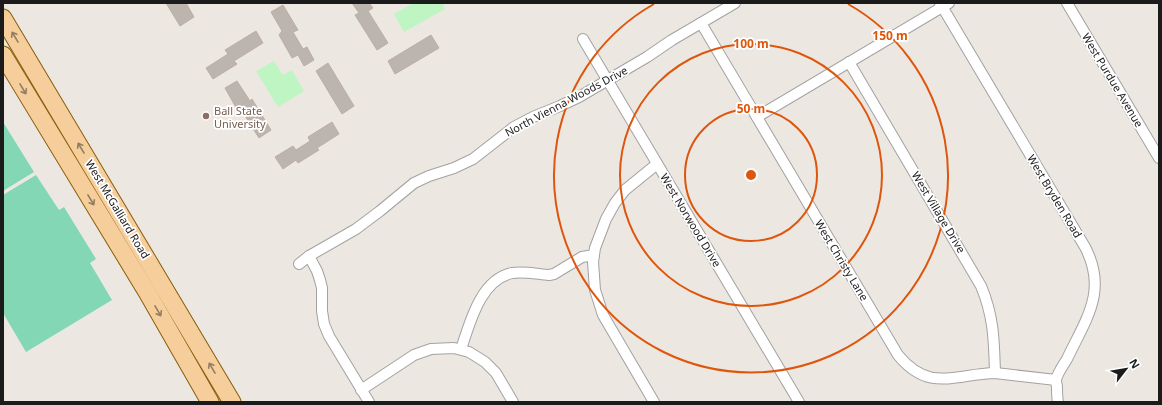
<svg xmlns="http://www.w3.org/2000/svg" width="1162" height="405" viewBox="0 0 1162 405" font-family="'Noto Sans',sans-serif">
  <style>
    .park { fill: #bff5c2 }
    .pitch { fill: #83d7b5 }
    .building { fill: #bcb4ae; stroke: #bcaea4 }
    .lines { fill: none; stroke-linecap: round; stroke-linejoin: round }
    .street-casing { stroke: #a2a2a2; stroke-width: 12 }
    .primary-casing { stroke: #885d09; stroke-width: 19 }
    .street { stroke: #fff; stroke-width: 10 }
    .primary { stroke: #f5ce9c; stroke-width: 17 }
    .oneway { stroke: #937d62 }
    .ring { fill: none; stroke: #de560d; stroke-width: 2 }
    .education-dot { fill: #8d6e63; stroke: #fff; stroke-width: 1.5 }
    .labels { text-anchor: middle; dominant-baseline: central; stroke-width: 3.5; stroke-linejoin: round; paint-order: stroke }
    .street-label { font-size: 11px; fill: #1b1b1b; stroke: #fff }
    .education-label { font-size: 11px; fill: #785e54; stroke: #fff; text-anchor: start }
    .centre { fill: #de560d; stroke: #fff; stroke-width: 2 }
    .ring-label { font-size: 12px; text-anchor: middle; font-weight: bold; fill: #de560d; stroke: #fff; stroke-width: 3.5; stroke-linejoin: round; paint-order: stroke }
  </style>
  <rect width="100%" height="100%" fill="#ece8e1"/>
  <!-- park -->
  <g class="park">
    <path d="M413,3h29l3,6 -41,23 -10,-18z"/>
    <path d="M274,61l9,14 9,-5 12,21 -26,16 -22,-36z"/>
  </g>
  <!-- pitch -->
  <g class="pitch">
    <path d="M3,122l31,50 -31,19z"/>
    <path d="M36,175l23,35 5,-3 32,52 -6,4 22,37 -86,52 -23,-39v-118z"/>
  </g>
  <!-- building -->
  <g class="building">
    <path d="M166,3h20l8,14 -14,9z"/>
    <path d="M352,3h17l4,5 -5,3 20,32 -11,7 -22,-35 4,-2z"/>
    <path d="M283,5l15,25 -5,2 10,17 4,-2 7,13 -10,6 -6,-11 -6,3 -13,-23 3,-4 -11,-19z"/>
    <path d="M256,31l7,12 -29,18 3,3 -24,15 -7,-11 22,-14 -3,-4z"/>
    <path d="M431,35l8,13 -44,26 -7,-13z"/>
    <path d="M328,63l26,43 -12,8 -26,-43z"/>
    <path d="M237,81l13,20 2,-2 19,31 -12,8 -17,-27 -3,2 -14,-25z"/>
    <path d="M332,122l7,12 -22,14 2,2 -21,13 -2,-3 -13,9 -8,-12 18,-11 3,4 14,-9 -2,-4z"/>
  </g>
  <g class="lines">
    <!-- street casing -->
    <g class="street-casing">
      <g id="street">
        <path d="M940,3l145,244c23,44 1,72 -18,112 -3,5 -11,16 -11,22 0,2 1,4 1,6 0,5 0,10 1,15"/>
        <path d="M1067,3l92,155"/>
        <path d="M701,23l197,332c31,38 57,19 97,18l61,7"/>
        <path d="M583,39l216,363"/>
        <path d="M849,62l132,224c13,31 13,55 14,87"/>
        <path d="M757,117l192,-114"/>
        <path d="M309,256l8,15 3,9 2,8v23l2,13 5,12 40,66"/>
        <path d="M299,264l10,-8 47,-27 24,-18 34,-28 15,-7 25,-8 19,-9 41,-32 19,-10 27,-11 19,-9 68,-40 25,-17 63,-37"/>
        <path d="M461,349c9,-26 19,-69 51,-76 11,-2 25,1 37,2l5,-1 28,-17 12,-2"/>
        <path d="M361,390l53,-35 17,-6 23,-1 15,4 16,10 11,11 17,29"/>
        <path d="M654,402l-51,-87 -8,-25 -2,-28 2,-14 11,-29 9,-16 10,-13 32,-26"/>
      </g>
    </g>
    <!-- primary casing -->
    <g class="primary-casing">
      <g id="primary">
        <path d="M3,18l229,384"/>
        <path d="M3,55l144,237 63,110"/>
      </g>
    </g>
    <!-- street -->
    <use href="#street" class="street"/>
    <!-- primary -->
    <use href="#primary" class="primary"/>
  </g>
  <!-- one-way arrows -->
  <defs><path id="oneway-shaft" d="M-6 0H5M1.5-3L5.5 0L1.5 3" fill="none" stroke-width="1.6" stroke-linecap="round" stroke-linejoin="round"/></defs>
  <g class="oneway">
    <use href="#oneway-shaft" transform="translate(15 37) rotate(-121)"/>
    <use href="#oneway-shaft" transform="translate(23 89) rotate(59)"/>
    <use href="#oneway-shaft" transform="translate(81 148) rotate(-121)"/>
    <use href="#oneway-shaft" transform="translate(91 200) rotate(59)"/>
    <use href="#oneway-shaft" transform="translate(158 311) rotate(60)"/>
    <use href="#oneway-shaft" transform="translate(212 368) rotate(-120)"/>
  </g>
  <!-- distance rings -->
  <g class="ring">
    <circle cx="751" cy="175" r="66"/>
    <circle cx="751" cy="175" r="131"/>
    <path d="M848 4A197 197 0 1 1 654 4"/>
  </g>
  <!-- markers -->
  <circle class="education-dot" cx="206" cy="116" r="4"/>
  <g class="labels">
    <!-- street labels -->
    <g class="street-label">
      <text transform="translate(1113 80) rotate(59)">West Purdue Avenue</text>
      <text transform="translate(566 101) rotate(-28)">North Vienna Woods Drive</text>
      <text transform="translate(1055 196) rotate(59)">West Bryden Road</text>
      <text transform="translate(118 209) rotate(59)">West McGalliard Road</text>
      <text transform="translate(939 212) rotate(59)">West Village Drive</text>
      <text transform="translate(691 220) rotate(59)">West Norwood Drive</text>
      <text transform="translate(842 260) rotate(59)">West Christy Lane</text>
    </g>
    <!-- education labels -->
    <g class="education-label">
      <text x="214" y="110">Ball State<tspan x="214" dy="13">University</tspan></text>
    </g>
  </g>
  <circle cx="751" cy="175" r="6" class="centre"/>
  <g class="ring-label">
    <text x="890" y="40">150 m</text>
    <text x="751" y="48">100 m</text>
    <text x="751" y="113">50 m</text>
  </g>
  <!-- border -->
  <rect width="1162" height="405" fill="none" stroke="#1b1b1b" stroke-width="8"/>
  <!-- north arrow -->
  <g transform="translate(1126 369) rotate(59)" stroke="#ffffff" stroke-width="3" paint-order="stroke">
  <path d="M0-3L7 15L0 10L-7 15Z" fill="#1b1b1b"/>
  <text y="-6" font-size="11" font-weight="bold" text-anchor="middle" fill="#1b1b1b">N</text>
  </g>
</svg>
